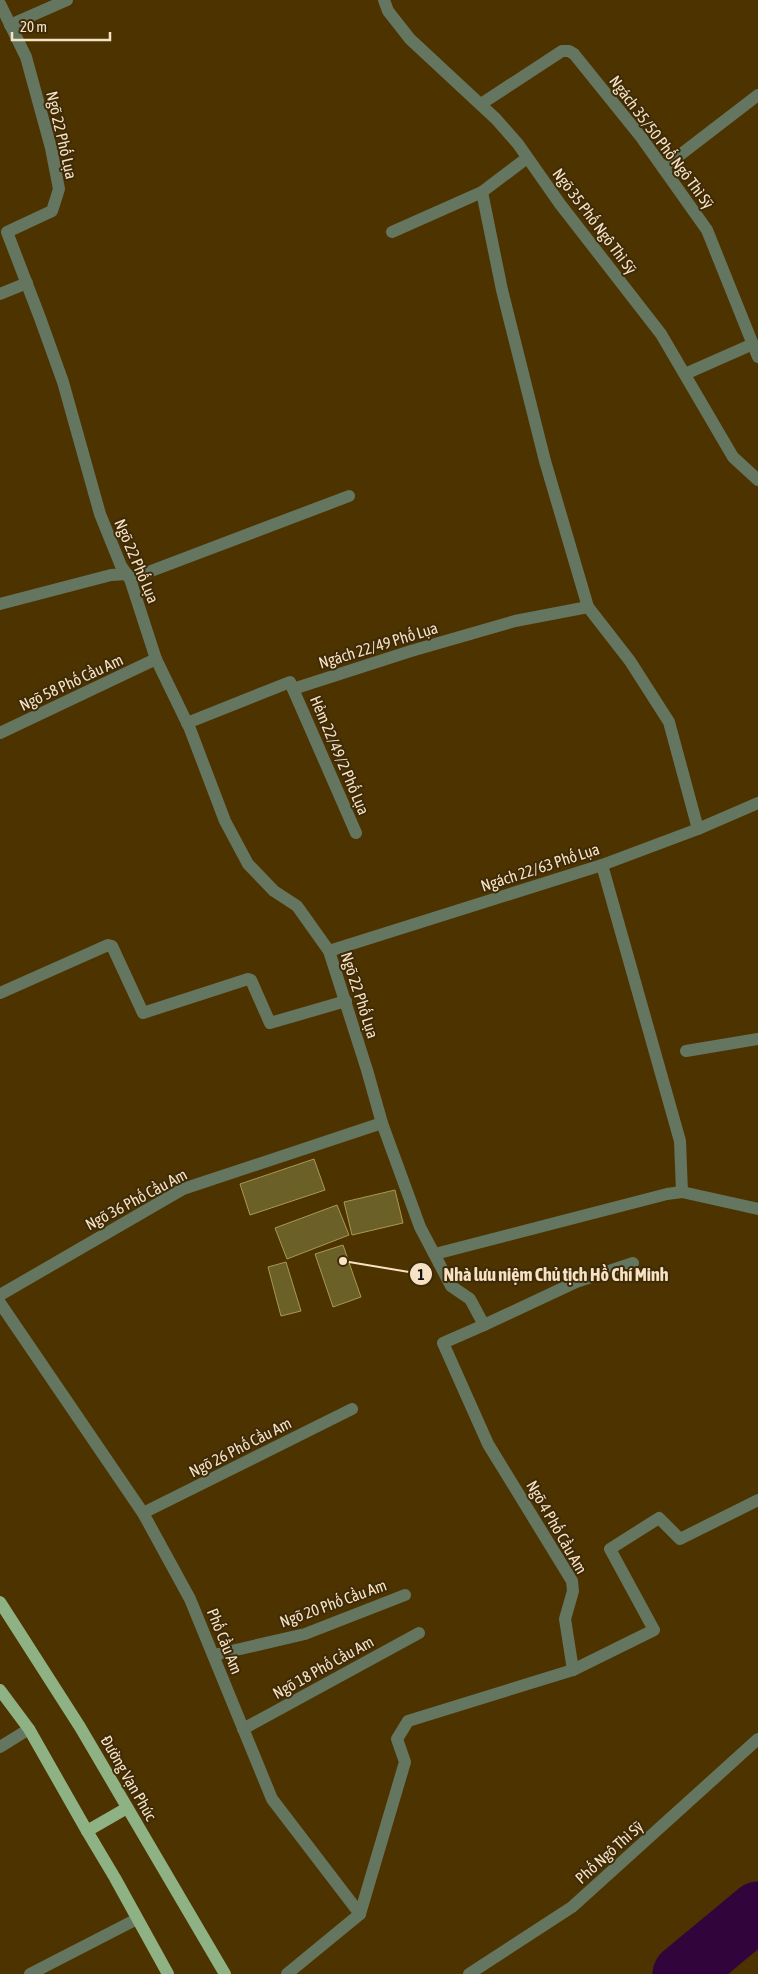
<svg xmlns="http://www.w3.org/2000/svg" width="758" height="1974" viewBox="0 0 758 1974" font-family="'Asap Condensed',sans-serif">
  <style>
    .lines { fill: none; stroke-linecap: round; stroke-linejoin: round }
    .river { stroke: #31043c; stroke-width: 59 }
    .building { fill: #6b6028; stroke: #a79954 }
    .service { stroke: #64765f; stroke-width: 12 }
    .minor { stroke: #64765f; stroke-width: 12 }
    .primary { stroke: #8eb283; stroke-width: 12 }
    .labels { text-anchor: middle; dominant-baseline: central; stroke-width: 4; stroke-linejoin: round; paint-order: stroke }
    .street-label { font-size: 16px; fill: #f7e3c4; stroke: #3d2a08 }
    .leader { fill: none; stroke: #f7e3c4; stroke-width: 2 }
    .callout-dot { fill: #f7e3c4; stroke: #3d2a08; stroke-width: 2 }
    .mark-label { font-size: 15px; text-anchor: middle; font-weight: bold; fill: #111 }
    .callout-label { font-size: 18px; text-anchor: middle; font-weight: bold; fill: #f7e3c4; stroke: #3d2a08; stroke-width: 4; stroke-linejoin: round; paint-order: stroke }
  </style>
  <rect width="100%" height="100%" fill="#4d3300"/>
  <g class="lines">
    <!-- river -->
    <path class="river" d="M682,1974l76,-63"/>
  </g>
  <!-- building -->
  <g class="building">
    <path d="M314,1159l11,31 -75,25 -10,-31z"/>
    <path d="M395,1190l8,33 -51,12 -8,-33z"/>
    <path d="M337,1205l12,30 -62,24 -12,-31z"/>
    <path d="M343,1245l18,52 -28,10 -18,-53z"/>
    <path d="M286,1262l15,49 -20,5 -13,-49z"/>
  </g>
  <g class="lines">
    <!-- service -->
    <g class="service">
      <path d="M384,0l4,11 22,28 86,80 22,25 42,60 101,130 72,123 25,23"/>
      <path d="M0,4l26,53 25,91 8,41 -7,22 -45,21 33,86 23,64 37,132 21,52 9,13 26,80 34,70 35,92 23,43 26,27 23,15 32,45 38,119 15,53 38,104 31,59 19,13 14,26 -41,18 45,101 84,137 1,10 -8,28 8,51"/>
      <path d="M10,25l57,-25"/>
      <path d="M481,104l81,-53h7l5,3 67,83 66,93 51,127"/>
      <path d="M527,158l-45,34 20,98 43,171 43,146 42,54 39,61 29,107"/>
      <path d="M663,168l95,-73"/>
      <path d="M392,232l90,-40"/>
      <path d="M0,294l27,-11"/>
      <path d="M685,374l68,-30"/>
      <path d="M130,579l219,-83"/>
      <path d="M0,604l111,-29 16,-1"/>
      <path d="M293,689l63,144"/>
      <path d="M187,723l103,-41 3,7 118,-38 104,-30 73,-14"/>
      <path d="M0,733l156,-74"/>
      <path d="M329,951l273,-86 96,-36 60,-26"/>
      <path d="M0,993l108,-48 4,1 31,67 105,-34 3,1 19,43 76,-22"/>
      <path d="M686,1051l72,-12"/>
      <path d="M682,1192l76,17"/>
      <path d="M435,1254l232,-60 15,-2 -2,-51 -78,-276"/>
      <path d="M0,1295l183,-106 199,-66"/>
      <path d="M484,1325l92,-43 57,-19"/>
      <path d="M143,1513l209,-104"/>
      <path d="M214,1655l91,-21 100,-39"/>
      <path d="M243,1729l176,-96"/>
      <path d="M0,1747l29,-18"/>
      <path d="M360,1914l45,-152 -8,-23 11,-18 165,-51 81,-40 -44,-81 49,-31 21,21 78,-39"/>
      <path d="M30,1974l107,-55"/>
    </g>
    <!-- minor -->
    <g class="minor">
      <path d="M0,1303l143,210 47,86 82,200 88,115 -73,60"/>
      <path d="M469,1974l103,-67 186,-168"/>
    </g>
    <!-- primary -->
    <g class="primary">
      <path d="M0,1602l80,125 145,247"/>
      <path d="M0,1690l29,39 58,102 28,47 53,96"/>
      <path d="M87,1831l40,-23"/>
    </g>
  </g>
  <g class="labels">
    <!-- street labels -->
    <g class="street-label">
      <text transform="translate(62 135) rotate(77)">Ngõ 22 Phố Lụa</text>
      <text transform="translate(662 142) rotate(53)">Ngách 35/50 Phố Ngô Thì Sỹ</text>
      <text transform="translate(595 221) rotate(53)">Ngõ 35 Phố Ngô Thì Sỹ</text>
      <text transform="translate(137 561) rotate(67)">Ngõ 22 Phố Lụa</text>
      <text transform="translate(378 645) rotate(-17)">Ngách 22/49 Phố Lụa</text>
      <text transform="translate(71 682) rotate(-25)">Ngõ 58 Phố Cầu Am</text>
      <text transform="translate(340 755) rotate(67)">Hẻm 22/49/2 Phố Lụa</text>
      <text transform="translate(540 867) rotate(-18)">Ngách 22/63 Phố Lụa</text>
      <text transform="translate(360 995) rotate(72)">Ngõ 22 Phố Lụa</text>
      <text transform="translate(136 1199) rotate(-28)">Ngõ 36 Phố Cầu Am</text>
      <text transform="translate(240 1447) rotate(-27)">Ngõ 26 Phố Cầu Am</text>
      <text transform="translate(557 1527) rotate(60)">Ngõ 4 Phố Cầu Am</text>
      <text transform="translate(333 1603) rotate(-20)">Ngõ 20 Phố Cầu Am</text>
      <text transform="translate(225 1641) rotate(68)">Phố Cầu Am</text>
      <text transform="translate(323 1667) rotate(-29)">Ngõ 18 Phố Cầu Am</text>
      <text transform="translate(129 1778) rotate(60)">Đường Vạn Phúc</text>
      <text transform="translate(609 1852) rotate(-42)">Phố Ngô Thì Sỹ</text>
    </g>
  </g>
  <!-- callouts -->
  <path class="leader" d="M343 1261L421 1274"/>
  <g class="callout-dot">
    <circle cx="343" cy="1261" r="5"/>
    <circle cx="421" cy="1274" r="12"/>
  </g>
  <g class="mark-label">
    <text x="421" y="1280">1</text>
  </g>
  <g class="callout-label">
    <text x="556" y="1281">Nhà lưu niệm Chủ tịch Hồ Chí Minh</text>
  </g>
  <!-- scale -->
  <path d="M12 32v8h98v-8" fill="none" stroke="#f7e3c4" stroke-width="2.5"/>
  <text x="20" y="32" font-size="15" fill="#f7e3c4" stroke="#3d2a08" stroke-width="4" paint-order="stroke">20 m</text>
</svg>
